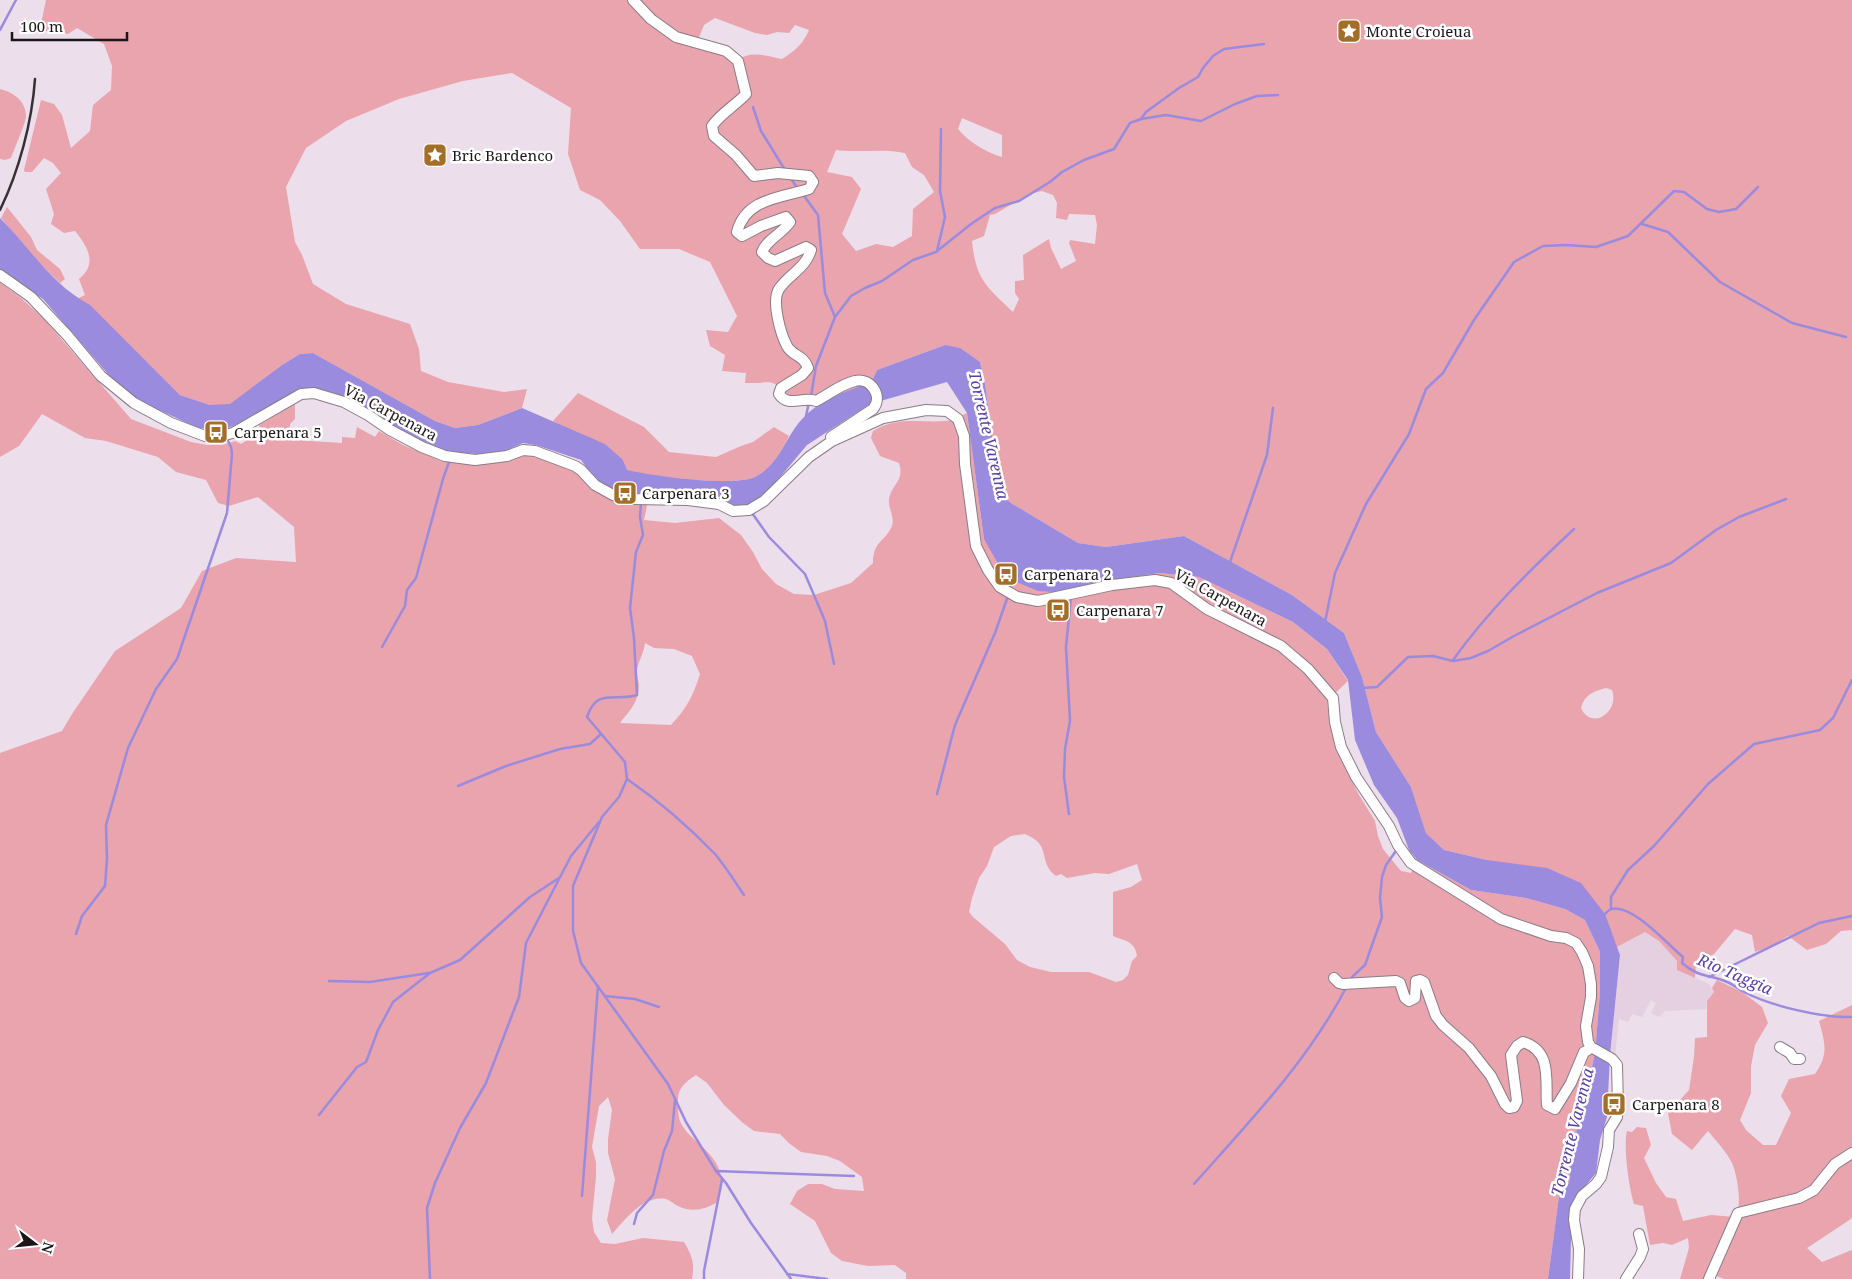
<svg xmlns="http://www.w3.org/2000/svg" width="1852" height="1279" viewBox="0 0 1852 1279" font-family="'Noto Serif',serif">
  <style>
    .built { fill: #e4d0e1 }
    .green { fill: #e9a4ad; fill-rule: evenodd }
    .water { fill: #9a8bde }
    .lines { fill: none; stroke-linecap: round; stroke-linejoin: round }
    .stream { stroke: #9a8bde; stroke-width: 2.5 }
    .minor-casing { stroke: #897c87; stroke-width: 12 }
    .minor { stroke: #fff; stroke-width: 10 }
    .rail { stroke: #352f34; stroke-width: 2.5 }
    .labels { text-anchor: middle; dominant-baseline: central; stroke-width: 5; stroke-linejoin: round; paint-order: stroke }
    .poi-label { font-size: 15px; fill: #1b161a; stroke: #fff; text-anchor: start }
    .street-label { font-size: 15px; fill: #1b161a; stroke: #fff }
    .water-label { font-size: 16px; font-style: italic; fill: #5940a2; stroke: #fff }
  </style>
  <rect width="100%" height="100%" fill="#ecdeea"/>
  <!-- built -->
  <path class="built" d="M1645,932l14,9 18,20v9l32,14 5,8 -7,9 -1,8 -41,2 -6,6 -8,-4 5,-10 -5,-3 -9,17 -10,-3 -4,8 -9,-3 -4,38 -5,-2 10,-100 -3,-8z"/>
  <!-- green -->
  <g class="green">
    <path d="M46,0h1806v930l-11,1 -15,13 -19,6 -19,-14 -16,10 -17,6 -3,-17 -17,-6 -21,25 -18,9 -1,15 -18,-8v-9l-18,-20 -14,-9 -28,15 -13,-33 -117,-54 -43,-10 -18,-17 -15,-46 -35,-55 -14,-55 -18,-44 -52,-38 -108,-59 -78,11 -28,-4 -67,-40 -11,-9 -15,-110 -5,-22 -35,-17 -68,25 -5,11 -55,23 -28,-2c-15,-27 -17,-18 -44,-19l1,-10 -24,-2 3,-16 -15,-9 -4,-16 22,2 9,-16 -27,-54 -31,-13h-39l-20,-28 -20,-21 -20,-10 -12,-36 3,-46 -59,-35 -49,8 -64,18 -53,22 -40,27 -20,39 9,55 7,13 11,29 33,20 64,20 9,25 2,22 27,11 56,10 23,-3 -5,19 -44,17 -23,3 -20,-7 -122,-68 -13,1 -18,11 -52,40h-20l-30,-10 -90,-89 -13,-7 8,-4 -6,-16c19,-15 9,-32 -4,-48l-11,2 -13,-9 3,-10 -8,-25 15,-16 -8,-10 -9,-5 -12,14h-7l-1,-2 17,-70 13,4 8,11 9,33 19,-17 3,-26 18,-15 1,-24 -8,-22 -27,-16 -9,6 -15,-4 -19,3 8,-14zM715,18l40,15 12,2 10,-3 12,1 6,-8 14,5c-6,14 -14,21 -27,29 -16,-3 -31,-9 -44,1l-41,-18 7,-17zM962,118l40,17v22c-17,-5 -33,-15 -44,-28zM836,150c23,3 47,-2 69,3l7,14 12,8 10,17 -21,17 -1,27 -19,11 -17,-3 -20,7 -14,-17 19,-45 -9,-12 -25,-5zM1042,191l11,4 4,8 -1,15 11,2 2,-6 26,1 2,10 -2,19 -25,-4 -1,3 7,18 -15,8 -10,-21 -2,-9 -26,16 1,25 -9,1v12l4,6 -6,13c-27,-26 -37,-32 -41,-71l12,-5 6,-21 5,-1 34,-20zM1606,688l6,2c8,22 -21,41 -31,18 3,-13 13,-17 25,-20z"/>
    <path d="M0,89c13,3 26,12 26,27 0,7 -12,33 -15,42l-6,2 -5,-1z"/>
    <path d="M7,207l24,30 6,13 23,19 5,10 -5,4 -29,-28 -30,-37z"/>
    <path d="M0,282l21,16 23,21 87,100 60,23 16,3h15l13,-4 6,3 20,-13 -2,-6 36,-21v15l-5,5 -1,9 5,7 48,3v-6l13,1 2,-11 18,10 4,-6 24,14 38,16 20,3h23l42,-9 19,5 29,12 27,22 47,7 -4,19 31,3 44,-5 22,17 12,17 9,17 14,15 18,10 20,1 37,-12 22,-20c0,-22 12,-21 19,-37 3,-9 -4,-18 -3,-27 3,-16 16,-18 10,-36l-19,-7 -9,-18 2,-7c25,-15 45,-8 72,-10 7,0 15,-5 22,-8l17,126 71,53 46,-10 58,-9 40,4 94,45 34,27 21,32 -21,20 3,22 6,27 23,45 16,26 3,15 5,13 18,22 10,2 6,-13 54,30 55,8 39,11 20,11 15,32v41l-5,60 -13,59 -10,35 -3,36 -10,13 -11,83h-642v-6l-11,-8 -27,1 -26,-5 -11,-8 -16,-32 -25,-17 7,-13 11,-7h14l13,5 29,2 -2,-14 -22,-16 -13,-5 -26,-4 -11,-8 -10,-10 -26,-3 -11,-8 -19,-18 -17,-22 -11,-8c-11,7 -19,14 -18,27 0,6 0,14 2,19 9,21 36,29 41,55 1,10 -2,18 -5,27 -13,7 -25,10 -40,2 -3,-2 -7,-5 -10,-6 -23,-4 -41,21 -54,35l-5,-14 8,-41 -7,-26v-14l4,-29 -4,-13 -9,9 -7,41 4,15v15l-4,41 2,14 7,11 14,1 28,-6 41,4c8,13 11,22 8,37h-692v-526l62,-22 10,-17 43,-63 66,-43 21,-37 34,-13 60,4 -2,-35 -36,-30 -29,9 -11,-3 -12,-23 -30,-8 -18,-15 -52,-16 -21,-3 -43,-24 -23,32 -19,11zM645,643l9,5 20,1 18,7 8,18c-7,22 -13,34 -29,51l-51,-2c9,-12 19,-21 19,-37 0,-6 -3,-11 -2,-16 1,-7 7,-18 8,-27zM1025,834c28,11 12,28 31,42l5,-2 6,4 28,-5 14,1 28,-10 5,16 -11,7 -18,5v44c12,5 22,5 24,20l-5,5 -4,14 -5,5 -7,2 -27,-10h-38l-21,-5 -13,-7 -12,-16 -32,-27 -4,-5 3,-14 7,-20 8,-12 7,-19 17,-11z"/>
    <path d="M578,393l66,34 25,25 47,5 25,-11 12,-4 21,-15 15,9c-8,15 -17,33 -34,41 -22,10 -103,-1 -128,-6l-4,-11 -70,-39z"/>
    <path d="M1717,980l25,12 20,15 6,16 -13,22 -4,21v27l-11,27 6,10 17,15h13l15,-32 -10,-17 8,-17 26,-5c14,-20 10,-31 4,-53l33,-16v212l-1,2 -44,29 15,14 30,-12v29h-128l-12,-5 -3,5h-29l9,-31 -1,-10 -16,7 -9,-2 -13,2 -7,-39 -9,-2c-5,-16 -11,-58 -7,-73l5,1 5,-5 9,1 5,17 -7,13 12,25 10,14 10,2 7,22 28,-6 24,2c8,-11 2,-43 -3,-54 -6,-12 -16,-22 -24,-32l-16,19 -20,-16 -4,-21 21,-23 5,-33 1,-19 12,-1v-36l7,-9 -2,-4z"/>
  </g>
  <!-- water -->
  <path class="water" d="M0,218c29,29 52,67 90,87l90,90 30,10 20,-1 52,-39 18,-11 13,-1 122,68 20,7 23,-3 44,-17 83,36 18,16 4,10c25,6 107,17 128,7 25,-12 31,-43 50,-61 18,-18 44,-25 67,-35l5,-11 68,-25 15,3 20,14 5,22 15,110 11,9 67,40 28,4 78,-11 108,59 52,38 18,44 14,55 35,55 15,46 18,17 43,10 60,8 34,15 24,31 15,41 -10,100 -3,62 -7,23 -4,33 -24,29 -2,77h-22l11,-83 10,-13 3,-36 10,-35 13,-59 5,-60v-41l-15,-32 -20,-11 -39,-11 -55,-8 -54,-30 -8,-10 -12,-32 -23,-33 -19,-45 -7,-60 -21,-31 -34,-27 -94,-45 -40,-4 -58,9 -46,10 -17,-1 -24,-10 -14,-14 -16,-28 -17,-126 -20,-31 -77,22 -63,41 -26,31 -22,24 -11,6 -9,1 -7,-2 -9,-7 -13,-3 -75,-2 -16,-2 -22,-9 -16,-22 -45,-15 -13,-2 -18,8 -28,3 -34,-3 -47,-22 -25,-19 -26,-13 -33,-8h-13l-59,34 -17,7 -25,-2 -63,-29 -27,-25 -65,-75 -43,-28z"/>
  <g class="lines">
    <!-- stream -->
    <g class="stream">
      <path d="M0,30l16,-30"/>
      <path d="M753,107l8,24 24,39"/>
      <path d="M1141,119l5,-7 33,-24 19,-11 5,-9 10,-12 11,-7 40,-5"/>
      <path d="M790,177l8,12"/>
      <path d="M802,193l16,22 7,78 10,24"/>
      <path d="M1642,224l26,8 52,50 72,41 54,14"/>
      <path d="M937,251l8,-34 -5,-26 1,-62"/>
      <path d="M811,396l5,-30 19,-49 16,-21 14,-8 17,-7 31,-21 23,-8 35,-28 24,-16 24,-7 31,-19 12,-10 22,-12 30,-11 16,-26 11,-4 25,-4 35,6 34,-17 22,-8 21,-1"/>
      <path d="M806,416l3,-14"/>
      <path d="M641,502l-1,15 3,18 -7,17 -6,56 4,30 3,57c-22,7 -40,-8 -50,22l38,45 2,17 -8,18 -17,20 -29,69v45l8,32 87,121 18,38 30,49 10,12 25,40 40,56"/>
      <path d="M752,513l17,24 36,37 20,47 9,43"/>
      <path d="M1230,562l37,-107 6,-47"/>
      <path d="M1009,590l4,-14"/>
      <path d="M1325,622l10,-49 31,-69 43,-70 17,-45 17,-16 31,-53 40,-58 29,-16 23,-1 30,2 32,-11 46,-45 10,1 23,17 12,3 17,-3 22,-22"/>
      <path d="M382,647l23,-41 2,-16 9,-12 27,-99 7,-20"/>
      <path d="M1453,660c36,-50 76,-89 121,-131"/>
      <path d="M1362,688l15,-1 31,-30 25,-1 20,5 18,-3 17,-7 26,-15 83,-43 74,-30 45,-33 23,-13 47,-18"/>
      <path d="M627,779c32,22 61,47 88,75 11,13 20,28 29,41"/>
      <path d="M458,786l48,-20 54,-17 30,-5 11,-10"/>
      <path d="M937,794l18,-69 40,-92 13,-37"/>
      <path d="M1069,814l-5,-37 1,-28 5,-28 -4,-74 5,-50"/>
      <path d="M1611,909v-12l17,-27 26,-24 54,-62 46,-40 66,-14 13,-12 19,-38"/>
      <path d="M1605,914c2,-2 4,-4 6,-5 21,-6 57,36 72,48l-1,6c17,15 27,11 45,19 6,2 11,7 17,10 27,14 78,26 108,25"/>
      <path d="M76,934l6,-18 23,-30 2,-27 -1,-34 22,-77 28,-59 21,-30 50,-146 5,-59 -1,-7 -5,-10"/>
      <path d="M1709,977l110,-54 33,-7"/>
      <path d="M329,981l41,1 59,-9"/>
      <path d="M1350,981l3,-5 12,-11 17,-48 -2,-19 2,-21 4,-12 12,-17"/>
      <path d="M605,996l30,3 24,8"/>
      <path d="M319,1115l38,-48 9,-5 12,-32 15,-28 37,-29 30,-13 70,-63 29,-19"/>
      <path d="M716,1171l138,5"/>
      <path d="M1194,1184c56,-63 114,-123 153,-198"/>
      <path d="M582,1196l16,-210"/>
      <path d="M634,1224l3,-11 16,-18 11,-44 8,-20 3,-31"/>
      <path d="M787,1274l40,5"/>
      <path d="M430,1279l-3,-71 8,-25 25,-55 26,-45 33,-86 7,-54 45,-87 28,-34"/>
      <path d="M704,1279v-8l18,-91"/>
    </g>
    <!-- minor casing -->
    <g class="minor-casing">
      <g id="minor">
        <path d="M633,0l18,19 25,18 50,14 12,10 8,33c-10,11 -25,19 -34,32l2,10 22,19 18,21 24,-3 31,3 4,6 -4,7c-28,9 -63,9 -72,43l5,4 19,-10 25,-9 4,5c-8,12 -23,17 -28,30l6,6 7,3 31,-14 5,3c-5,18 -23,25 -32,39 -8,12 2,46 8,57 5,10 17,9 21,22l-6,7 -21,13 -2,6c9,14 24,2 37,7 12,-6 25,-17 39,-20 15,-4 29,15 18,28l-42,28"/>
        <path d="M0,275l31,22 36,38 34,41 33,27 37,20 34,13h15l13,-3 68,-39 13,-1 30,9 24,13 22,15 32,17 23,9 30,4 32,-4 16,-6 12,1 40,15 6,4 14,15 18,10 22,4 53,1 31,4 14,7 16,-1 15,-9 45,-44 23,-16 51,-23 43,-8 21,1 11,8 6,17 1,28 11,82 12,24 12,17 17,10 21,4 74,-16 43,-5 16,3 36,26 74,37 27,23 25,29 2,24 6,25 15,30 33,49 9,19 13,18 90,56 50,17 15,2 10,5 6,9 6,14 3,18v13l-5,29 2,16 3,5 21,12 5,6 1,43 -1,9 -8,13 -1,17 -7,30 -5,7 -14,12 -7,13 -1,11 5,29 -1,30"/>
        <path d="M1334,978l5,5 4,1 53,-3 4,2 5,15 4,3 6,-3 1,-17 4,-1 4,2 12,34 7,9 26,23 22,28 14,28 4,4 5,-1 3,-6 -6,-46 6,-9 6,-4c30,9 22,40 24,63l8,4 16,-26 13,-31 4,-2"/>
        <path d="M1780,1047l10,6 4,6h6"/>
        <path d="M1626,1279l14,-22 3,-8 -4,-15"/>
        <path d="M1709,1279l29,-66 61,-15 15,-8 21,-26 17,-11"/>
      </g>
    </g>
    <!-- minor -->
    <use href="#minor" class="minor"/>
    <!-- rail -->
    <path class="rail" d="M0,210c19,-39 32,-88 35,-131"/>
  </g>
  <!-- icons -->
  <defs>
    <g id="sight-square" transform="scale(1.25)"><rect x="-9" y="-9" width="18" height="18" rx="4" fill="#a36e28" stroke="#fff"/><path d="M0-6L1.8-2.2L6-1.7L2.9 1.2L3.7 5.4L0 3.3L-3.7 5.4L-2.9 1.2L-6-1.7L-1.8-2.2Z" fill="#fff"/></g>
    <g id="bus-square" transform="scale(1.25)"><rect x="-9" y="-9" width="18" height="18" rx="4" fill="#a36e28" stroke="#fff"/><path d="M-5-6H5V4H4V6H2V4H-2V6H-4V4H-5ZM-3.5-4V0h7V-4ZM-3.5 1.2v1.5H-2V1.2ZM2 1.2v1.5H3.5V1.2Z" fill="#fff"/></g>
  </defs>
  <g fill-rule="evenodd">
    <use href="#sight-square" x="1349" y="31"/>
    <use href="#sight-square" x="435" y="155"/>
    <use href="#bus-square" x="216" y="432"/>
    <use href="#bus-square" x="625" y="493"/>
    <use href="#bus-square" x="1006" y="574"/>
    <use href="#bus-square" x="1058" y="610"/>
    <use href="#bus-square" x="1614" y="1104"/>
  </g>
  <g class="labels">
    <!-- poi labels -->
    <g class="poi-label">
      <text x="1366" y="31">Monte Croieua</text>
      <text x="452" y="155">Bric Bardenco</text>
      <text x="234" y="432">Carpenara 5</text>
      <text x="642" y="493">Carpenara 3</text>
      <text x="1024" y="574">Carpenara 2</text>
      <text x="1076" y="610">Carpenara 7</text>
      <text x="1632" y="1104">Carpenara 8</text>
    </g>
    <!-- street labels -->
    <g class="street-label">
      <text transform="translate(391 412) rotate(28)">Via Carpenara</text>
      <text transform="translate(1221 597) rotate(29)">Via Carpenara</text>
    </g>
    <!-- water labels -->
    <g class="water-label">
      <text transform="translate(989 435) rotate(77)">Torrente Varenna</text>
      <text transform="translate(1735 974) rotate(23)">Rio Taggia</text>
      <text transform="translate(1572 1132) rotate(-76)">Torrente Varenna</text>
    </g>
  </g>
  <!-- north arrow -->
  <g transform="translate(35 1244) rotate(106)" stroke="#ffffff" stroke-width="4" paint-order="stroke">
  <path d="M0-4L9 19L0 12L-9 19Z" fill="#1b161a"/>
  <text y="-8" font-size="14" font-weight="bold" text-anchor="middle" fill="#1b161a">N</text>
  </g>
  <!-- scale -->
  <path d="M12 32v8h115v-8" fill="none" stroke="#1b161a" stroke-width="2.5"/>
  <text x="20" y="32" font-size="15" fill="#1b161a" stroke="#ffffff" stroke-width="4" paint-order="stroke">100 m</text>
</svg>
